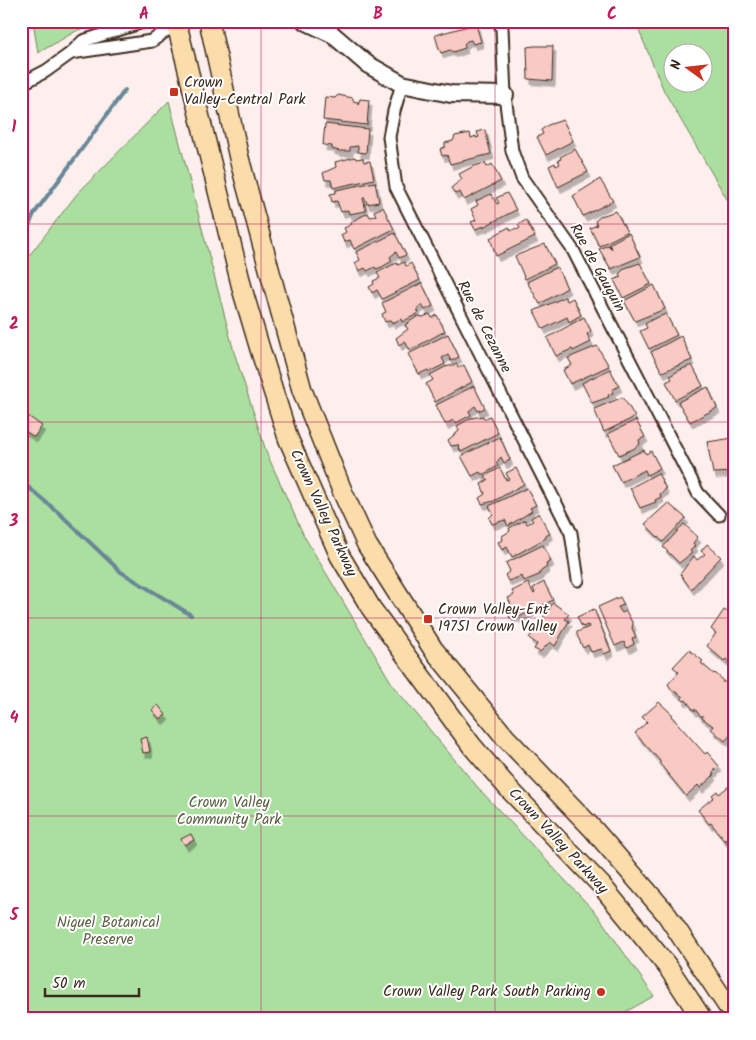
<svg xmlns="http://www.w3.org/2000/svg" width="756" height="1040" viewBox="0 0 756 1040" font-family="Kalam,sans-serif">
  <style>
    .green { fill: #abdfa0; stroke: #73845f; fill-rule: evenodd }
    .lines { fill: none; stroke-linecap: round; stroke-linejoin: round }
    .stream { stroke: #698797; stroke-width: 4 }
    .building { fill: #f9c9c3; stroke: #3b2a1e; filter: url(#shadow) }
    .street-casing { stroke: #3b2a1e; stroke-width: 15 }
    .secondary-casing { stroke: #3b2a1e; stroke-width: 20 }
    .primary-casing { stroke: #3b2a1e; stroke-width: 22 }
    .street { stroke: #fff; stroke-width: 11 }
    .secondary { stroke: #fff; stroke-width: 16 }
    .primary { stroke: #faddab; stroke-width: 19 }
    .grid { fill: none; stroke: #c2185b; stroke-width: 1; stroke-opacity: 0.55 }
    .poi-dot { fill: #c8321e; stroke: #fff; stroke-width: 2 }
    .labels { text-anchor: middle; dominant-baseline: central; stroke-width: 4; stroke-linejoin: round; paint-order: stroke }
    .poi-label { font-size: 15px; fill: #3b2a1e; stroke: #fff; text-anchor: start }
    .street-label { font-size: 15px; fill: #3b2a1e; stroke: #fff }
    .park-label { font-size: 15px; fill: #5d6045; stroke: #fff }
    .neatline { fill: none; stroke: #c2185b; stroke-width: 2 }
    .grid-label { font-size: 16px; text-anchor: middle; font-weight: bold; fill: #c2185b }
  </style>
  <defs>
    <filter id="shadow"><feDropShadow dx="3" dy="5.5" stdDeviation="0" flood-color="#0004"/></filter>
  </defs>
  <rect width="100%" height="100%" fill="#fdefed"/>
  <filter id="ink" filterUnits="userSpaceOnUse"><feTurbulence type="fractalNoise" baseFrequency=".02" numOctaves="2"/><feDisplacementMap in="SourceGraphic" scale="10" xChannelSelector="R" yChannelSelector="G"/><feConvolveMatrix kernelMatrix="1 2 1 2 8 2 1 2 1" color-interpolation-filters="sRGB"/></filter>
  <g filter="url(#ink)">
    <!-- green -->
    <g class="green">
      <path d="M33,21h77l-32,9 -40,23z"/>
      <path d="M635,21h100v192l-71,-122zM704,52v30h-30v-30z"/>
      <path d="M169,101l65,251 33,102 37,82 90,151 86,103 117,124 57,82 -41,23h-592v-753l56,-72z"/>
    </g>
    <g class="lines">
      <!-- stream -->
      <g class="stream">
        <path d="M21,243l13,-29 91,-124"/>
        <path d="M21,481l39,33 61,58 70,43"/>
      </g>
    </g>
    <!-- building -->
    <g class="building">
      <path d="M476,24l5,18 -8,2 -2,-4 -4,1 -3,3 1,4 -12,4 -3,-2 -9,3 -2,-4 -4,-14z"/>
      <path d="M534,46h19l-1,35 -24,-2 -1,-32z"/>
      <path d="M338,95l15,3v3l5,1v2l2,-5 9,1 -2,25 -44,-5 2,-23 10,1z"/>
      <path d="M563,120l10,21 -27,14 -9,-18 6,-3 -2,-4 7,-5z"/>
      <path d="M325,124l43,5 -2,24 -8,-1v-6l-8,1v4h-11l-7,-2v-3l-9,-1z"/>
      <path d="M485,130l6,24 -41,10 -3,-9 -5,1 -2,-7 5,-2v-4l8,-2 2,-5 15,-3 1,5 5,-2v2l3,-1 -2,-5z"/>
      <path d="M575,149l13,23 -30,15 -9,-21 6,-3 1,3 4,-2 -2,-4 3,-1 -1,-2z"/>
      <path d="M355,157l1,2 7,-1 1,4 6,-1 4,18 -41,9 -2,-8h-6l-2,-7 13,-6 -1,-5z"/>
      <path d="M485,163l2,4 5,-3 9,17 -37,19 -4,-8 -5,2 -4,-6 11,-9 -3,-5 15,-8z"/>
      <path d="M600,179l13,22 -30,15 -10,-20z"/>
      <path d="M375,182l4,20 -12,2 -2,-6h-2l3,13 -17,3 -1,-4 -7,2 -4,-11 -5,1 -2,-8 6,-1v-3z"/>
      <path d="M507,193l9,17 -31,16 -10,3 -4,-7 5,-2 -5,-11 7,-4 -2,-4 15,-7 6,10 2,-1 -3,-5z"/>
      <path d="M383,207l11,22 -40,20 -4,-9 -6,2 -3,-7 5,-3 -2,-4 8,-4 -1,-2 17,-9 2,4 6,-1 -2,-5z"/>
      <path d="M616,211l11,21 -28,14 -9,-18 7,-3 -2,-4 6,-5z"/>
      <path d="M526,220l9,17 -39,19 -6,-18 19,-11 2,4 5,-3 1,2 3,-2 -2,-3z"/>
      <path d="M395,233l11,22 -7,3 -3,-6 -6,5 2,4 -10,6 -6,2 -1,-2 -8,4 -2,-3 -6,3 -4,-8 5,-3 -4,-8z"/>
      <path d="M629,233l11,24 -29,12 -12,-20 9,-4 4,4 -3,-5z"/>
      <path d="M545,244l10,20 -30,15 -10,-23z"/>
      <path d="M404,262l2,4 5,-3 9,17 -38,19 -5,-9 -5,3 -3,-6 5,-3 -1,-3 7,-3 -3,-5 15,-8 5,-2 1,2z"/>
      <path d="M640,263l11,21 -28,14 -9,-18 7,-3 -2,-3 6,-6z"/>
      <path d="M557,267l10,21 -27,16 -13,-22z"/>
      <path d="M422,283l11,23 -8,4 -3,-5 -5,4 2,4 -17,9 -1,-3 -9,4 -1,-3 -6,2 -3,-8 4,-2 -4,-9z"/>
      <path d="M654,285l11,24 -30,12 -11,-20z"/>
      <path d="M565,297l2,4 6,-3 8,17 -12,7 -2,-5 -24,12 -9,-18z"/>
      <path d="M430,314l2,4 5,-3 8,16 -31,17 -5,1 -4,-8 -6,4 -3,-7 12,-9 -3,-4 13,-9 5,1z"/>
      <path d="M666,314l11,21 -28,14 -9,-18 7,-3 -2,-4 6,-4z"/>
      <path d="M584,317l7,14 -4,3 4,8 -18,9 -1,-2 -16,7 -9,-18z"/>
      <path d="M448,334l11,23 -8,4 -3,-6 -6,3 3,6 -16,8 -1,-2 -9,4 -11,-20z"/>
      <path d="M681,336l11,24 -30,12 -11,-20z"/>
      <path d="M597,346l12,20 -39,18 -7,-14 9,-5 -4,-7z"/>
      <path d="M457,364l1,4 6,-3 8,17 -37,20 -9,-18 7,-4 -3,-5 15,-8z"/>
      <path d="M692,365l11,21 -28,14 -9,-18 6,-3 -2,-3 8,-5z"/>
      <path d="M610,369l9,17 -7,4 1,3 -5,2 1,2 -17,6 -10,-20z"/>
      <path d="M474,386l11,22 -7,3 -3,-5 -6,5 2,4 -13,7 -3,1 -1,-3 -9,4 -9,-19z"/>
      <path d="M708,387l9,21 -27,14 -12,-20z"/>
      <path d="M623,397l12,20 -31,15 -10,-23z"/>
      <path d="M28,416l14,10 -8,11 -13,-9z"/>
      <path d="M483,416l1,3 6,-3 8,17 -37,19 -3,-7 -7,1 -3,-6 11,-9 -2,-5 14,-8z"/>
      <path d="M636,420l9,17 -6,3 1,4 -7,5 -14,6 -11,-21z"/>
      <path d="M500,437l10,23 -6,3 -3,-6 -5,6 2,3 -14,8h-3l-1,-2 -8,4 -11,-20z"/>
      <path d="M733,438l2,34 -22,1 -6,-31z"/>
      <path d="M644,450l2,4 5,-3 9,17 -13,7 -2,-5 -24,12 -9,-17z"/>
      <path d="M500,468l6,12 3,-1 -3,-6 10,-5 8,16 -30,17 -12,3 -3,-6 6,-4 -4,-10 7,-4 -3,-4z"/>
      <path d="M658,473l8,16 -6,5 1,3 -6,3 1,2 -16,6 -10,-20z"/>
      <path d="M527,488l9,17 -6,3 2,3 -24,15 -3,-6 -13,4 -3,-6 4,-4 -4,-8z"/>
      <path d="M668,503l18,15 -23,24 -18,-18z"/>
      <path d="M539,513l11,21 -5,2 1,2 -34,19 -5,-10 -5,3 -4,-8 5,-2 -1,-4 8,-5 -1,-2 2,-2 14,-7 2,4 6,-3 -2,-3z"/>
      <path d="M684,524l14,13 -5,6 2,3 -5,5 2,2 -13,10 -16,-16z"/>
      <path d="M707,544l14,13 -30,32 -11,-15 14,-18 3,4 8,-6 -4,-3z"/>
      <path d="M543,545l8,16 -5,3 1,3 -6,4 -2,4 -15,6 -2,-5 -14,5 -3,-6 5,-4 -4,-8z"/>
      <path d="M544,582l9,18 -36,18 -1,-2 -6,2 -2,-5 4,-6 -4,-9 6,-3 -2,-4 16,-8 6,11 1,-1 -2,-5z"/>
      <path d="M620,597l4,8 -6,2 4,6 4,-2 7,13 -1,4 4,9 -4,1 2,6 -7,4 -3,-6 -9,4 -17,-39z"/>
      <path d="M553,603l16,11 -4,5 4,2 -14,25 -5,-4 -10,10 -6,-3 3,-5 -8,-6z"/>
      <path d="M594,609l17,42 -7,3 -2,-5 -11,3 -3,-7 -5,3 -6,-13v-3l12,-5 -1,-2 -6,2 -5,-10z"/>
      <path d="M724,610l11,6v53l-7,-6 1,-2 -3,-2 -2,2 -17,-15 9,-13 -5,-4z"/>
      <path d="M689,650l14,11 -2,2 13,11 1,-1 8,7 -1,2h3l3,3 -1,1 8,5v39l-10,11 -14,-12 2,-3 -11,-8 1,-2h-3l-5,-7 -1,2 -8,-11 -2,1 -3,-3 2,-1 -12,-8 -3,-5 11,-12 -6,-5z"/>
      <path d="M659,702l14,13 -2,1 34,38 2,-2 12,14 -7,7 2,2 -14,13 -2,-3 -12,11 -26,-32v-3l-25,-28 12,-11 -5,-5z"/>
      <path d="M158,705l8,10 -6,4 -8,-9z"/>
      <path d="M147,737l3,15 -7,1 -3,-14z"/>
      <path d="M734,782l1,69h-3l-7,-12 -1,2 -3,-4v-3l-1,1 -9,-12 -2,1 -11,-14 16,-13 -2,-2 5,-4 2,3z"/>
      <path d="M191,834l3,6 -9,5 -4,-6z"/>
    </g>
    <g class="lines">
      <!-- street casing -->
      <g class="street-casing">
        <g id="street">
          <path d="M498,21l4,7 3,67 7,56 10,27 51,72 125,243 21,22"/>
          <path d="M71,53l81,-12 25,-18"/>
          <path d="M21,84l25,-13 25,-18 12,-12 63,-20"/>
          <path d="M402,84l-8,27 -5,26 7,50 175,346 7,47"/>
        </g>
      </g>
      <!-- secondary casing -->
      <g class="secondary-casing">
        <path id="secondary" d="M305,21l27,13 35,30 35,20 49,10 54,1"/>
      </g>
      <!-- primary casing -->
      <g class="primary-casing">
        <g id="primary">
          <path d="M176,21l67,271 17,57 28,89 52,118 31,52 101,138 38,44 91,95 67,82 34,52"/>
          <path d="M209,21l30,137 63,232 41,103 24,52 66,104 72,88 88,92 72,83 70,105"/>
        </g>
      </g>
      <!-- street -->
      <use href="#street" class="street"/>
      <!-- secondary -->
      <use href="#secondary" class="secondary"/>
      <!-- primary -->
      <use href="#primary" class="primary"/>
    </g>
  </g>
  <!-- grid -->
  <path class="grid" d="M261,21v998M495,21v998M21,224h714M21,422h714M21,618h714M21,816h714"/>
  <!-- markers -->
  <g class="poi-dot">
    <rect x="169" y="87" width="10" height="10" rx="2.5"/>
    <rect x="423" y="614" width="10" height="10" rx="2.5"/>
    <circle cx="601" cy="992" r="5"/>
  </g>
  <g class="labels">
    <!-- poi labels -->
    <g class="poi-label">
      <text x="184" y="83">Crown<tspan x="184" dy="17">Valley-Central Park</tspan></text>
      <text x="438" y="610">Crown Valley-Ent<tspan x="438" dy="17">19751 Crown Valley</tspan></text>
      <text x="591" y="992" text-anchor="end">Crown Valley Park South Parking</text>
    </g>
    <!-- street labels -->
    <g class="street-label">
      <text transform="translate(597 268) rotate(61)">Rue de Gauguin</text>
      <text transform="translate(484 327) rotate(63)">Rue de Cezanne</text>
      <text transform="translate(323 513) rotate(65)">Crown Valley Parkway</text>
      <text transform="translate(558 841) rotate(47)">Crown Valley Parkway</text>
    </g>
    <!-- park labels -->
    <g class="park-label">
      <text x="229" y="803">Crown Valley<tspan x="229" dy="17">Community Park</tspan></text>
      <text x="108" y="923">Niguel Botanical<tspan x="108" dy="17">Preserve</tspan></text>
    </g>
  </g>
  <!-- margin -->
  <rect width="756" height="1040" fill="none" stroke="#fff" stroke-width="55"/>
  <!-- north arrow -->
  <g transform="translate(688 68) rotate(285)"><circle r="24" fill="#ffffff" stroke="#b1aaa5"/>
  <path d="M0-4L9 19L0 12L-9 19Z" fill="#c8321e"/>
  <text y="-8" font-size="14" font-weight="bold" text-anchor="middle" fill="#3b2a1e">N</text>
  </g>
  <!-- scale -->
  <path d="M45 988v8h94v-8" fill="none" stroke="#3b2a1e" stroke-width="2.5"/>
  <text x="52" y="988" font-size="15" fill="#3b2a1e" stroke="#ffffff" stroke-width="4" paint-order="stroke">50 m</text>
  <rect x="28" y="28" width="700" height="984" class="neatline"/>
  <g class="grid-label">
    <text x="144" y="19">A</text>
    <text x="378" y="19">B</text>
    <text x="612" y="19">C</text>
    <text x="14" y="132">1</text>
    <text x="14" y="329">2</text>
    <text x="14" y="526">3</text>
    <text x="14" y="723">4</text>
    <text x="14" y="920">5</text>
  </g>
</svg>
